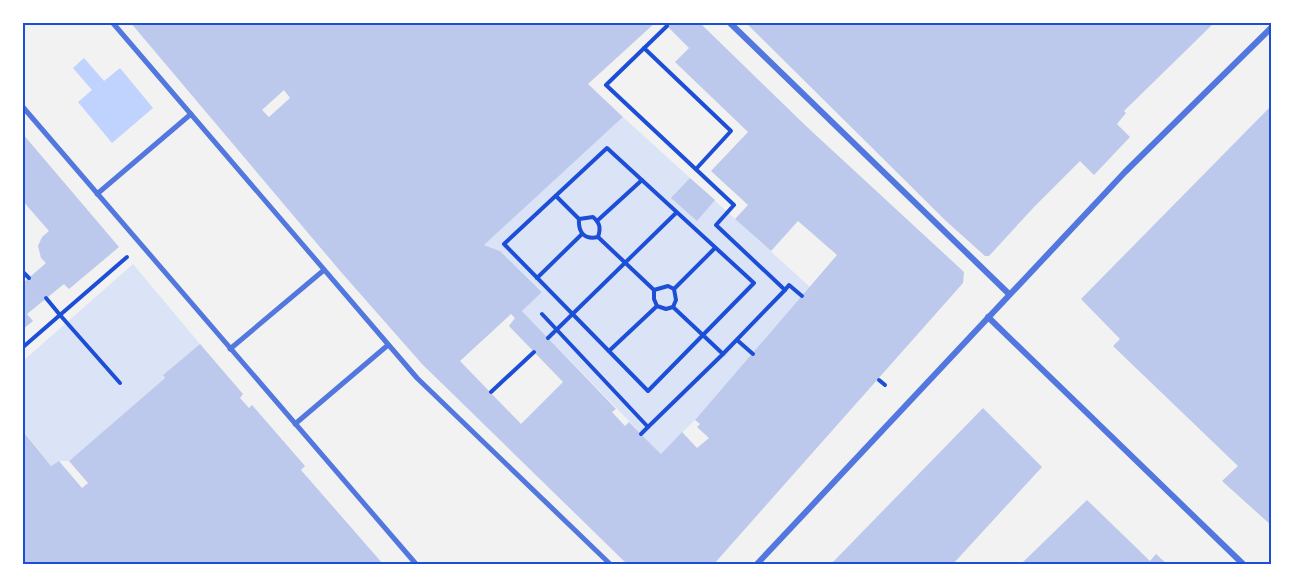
<svg xmlns="http://www.w3.org/2000/svg" width="1294" height="587" viewBox="0 0 1294 587" font-family="Montserrat,sans-serif">
  <style>
    .green { fill: #dbe4f7 }
    .water { fill: #bfd3fe }
    .building { fill: #bdc9ec; fill-rule: evenodd }
    .lines { fill: none; stroke-linecap: round; stroke-linejoin: round }
    .path { stroke: #1d4ed8; stroke-width: 4 }
    .pedestrian { stroke: #5277de; stroke-width: 5 }
    .minor { stroke: #5277de; stroke-width: 6 }
    .neatline { fill: none; stroke: #1d4ed8; stroke-width: 2 }
  </style>
  <rect width="100%" height="100%" fill="#f2f2f2"/>
  <!-- green -->
  <g class="green">
    <path d="M623,117l187,170 -115,133 -34,34 -139,-143 20,-20 -42,-40 -16,-6z"/>
    <path d="M133,264l67,80 -36,30 1,4 -96,83h-10l-8,5 -28,-36v-69z"/>
  </g>
  <!-- water -->
  <path class="water" d="M84,58l20,23 16,-13 33,40 -41,35 -34,-41 14,-12 -19,-22z"/>
  <!-- building -->
  <g class="building">
    <path d="M130,22h526l-68,62 35,33 -139,128 16,6 42,41 -20,19 94,98 -4,3 13,14 4,-4 32,32 21,-22 15,16 12,-10 -12,-11 3,-3 -5,-4 142,-165 -39,-34 -27,30 -36,-32 13,-14 -37,-34 37,-39 -73,-70 14,-14 -26,-26h36l107,104 158,146 -1,11 -249,281h-87l-205,-200 -81,-92zM284,90l6,8 -21,19 -7,-7zM511,314l4,4 -6,8 54,56 -42,42 -61,-63z"/>
    <path d="M745,22h470l-91,89 2,2 -9,11 13,13 -36,38 -14,-14 -46,46 -45,49h-4l-39,-35z"/>
    <path d="M1272,105v421l-50,-45 16,-15 -125,-120 7,-7 -39,-40z"/>
    <path d="M22,133l97,114 -50,42 -5,-5 -37,30 6,7 -11,9v-46l24,-21 -5,-5 -3,-12 4,-9 7,-6 -27,-31z"/>
    <path d="M690,178l25,22 -18,21 -26,-23z"/>
    <path d="M200,344l43,50 -3,4 9,10 3,-3 53,61 -4,4 82,94h-361v-134l29,36 8,-5 23,27 6,-5 -19,-22 96,-83 -2,-3z"/>
    <path d="M983,408l59,59 -89,97h-122z"/>
    <path d="M1087,500l63,61 6,-7 11,10h-146z"/>
  </g>
  <g class="lines">
    <!-- path -->
    <g class="path">
      <path d="M667,26l-61,59 128,120 -18,20 69,65 -62,64"/>
      <path d="M644,48l87,83 -35,38"/>
      <path d="M607,148l147,135 -106,108 -144,-147z"/>
      <path d="M579,219l14,-2c7,6 8,11 5,20"/>
      <path d="M597,221l45,-41"/>
      <path d="M22,271l7,7"/>
      <path d="M537,278l45,-44"/>
      <path d="M674,289l41,-41"/>
      <path d="M654,290l14,-4 6,3 2,11 -3,7"/>
      <path d="M785,290l4,-5 13,11"/>
      <path d="M46,298l14,17 67,-58"/>
      <path d="M542,314l106,113 75,-73 -50,-47 -7,2 -9,-3 -3,-7v-9l-56,-53c-13,3 -20,-4 -19,-18l-23,-23"/>
      <path d="M548,338l128,-125"/>
      <path d="M737,340l16,14"/>
      <path d="M22,348l38,-33 60,68"/>
      <path d="M609,351l48,-45"/>
      <path d="M879,380l6,5"/>
      <path d="M491,392l43,-40"/>
      <path d="M641,434l7,-7"/>
    </g>
    <!-- pedestrian -->
    <g class="pedestrian">
      <path d="M112,22l305,356 193,186"/>
      <path d="M22,106l394,458"/>
      <path d="M97,194l94,-80"/>
      <path d="M230,349l94,-79"/>
      <path d="M295,424l93,-79"/>
    </g>
    <!-- minor -->
    <g class="minor">
      <path d="M729,22l280,272"/>
      <path d="M988,317l255,247"/>
      <path d="M757,564l368,-392 147,-145"/>
    </g>
  </g>
  <!-- border -->
  <rect width="1294" height="587" fill="none" stroke="#ffffff" stroke-width="48"/>
  <rect x="24" y="24" width="1246" height="539" class="neatline"/>
</svg>
